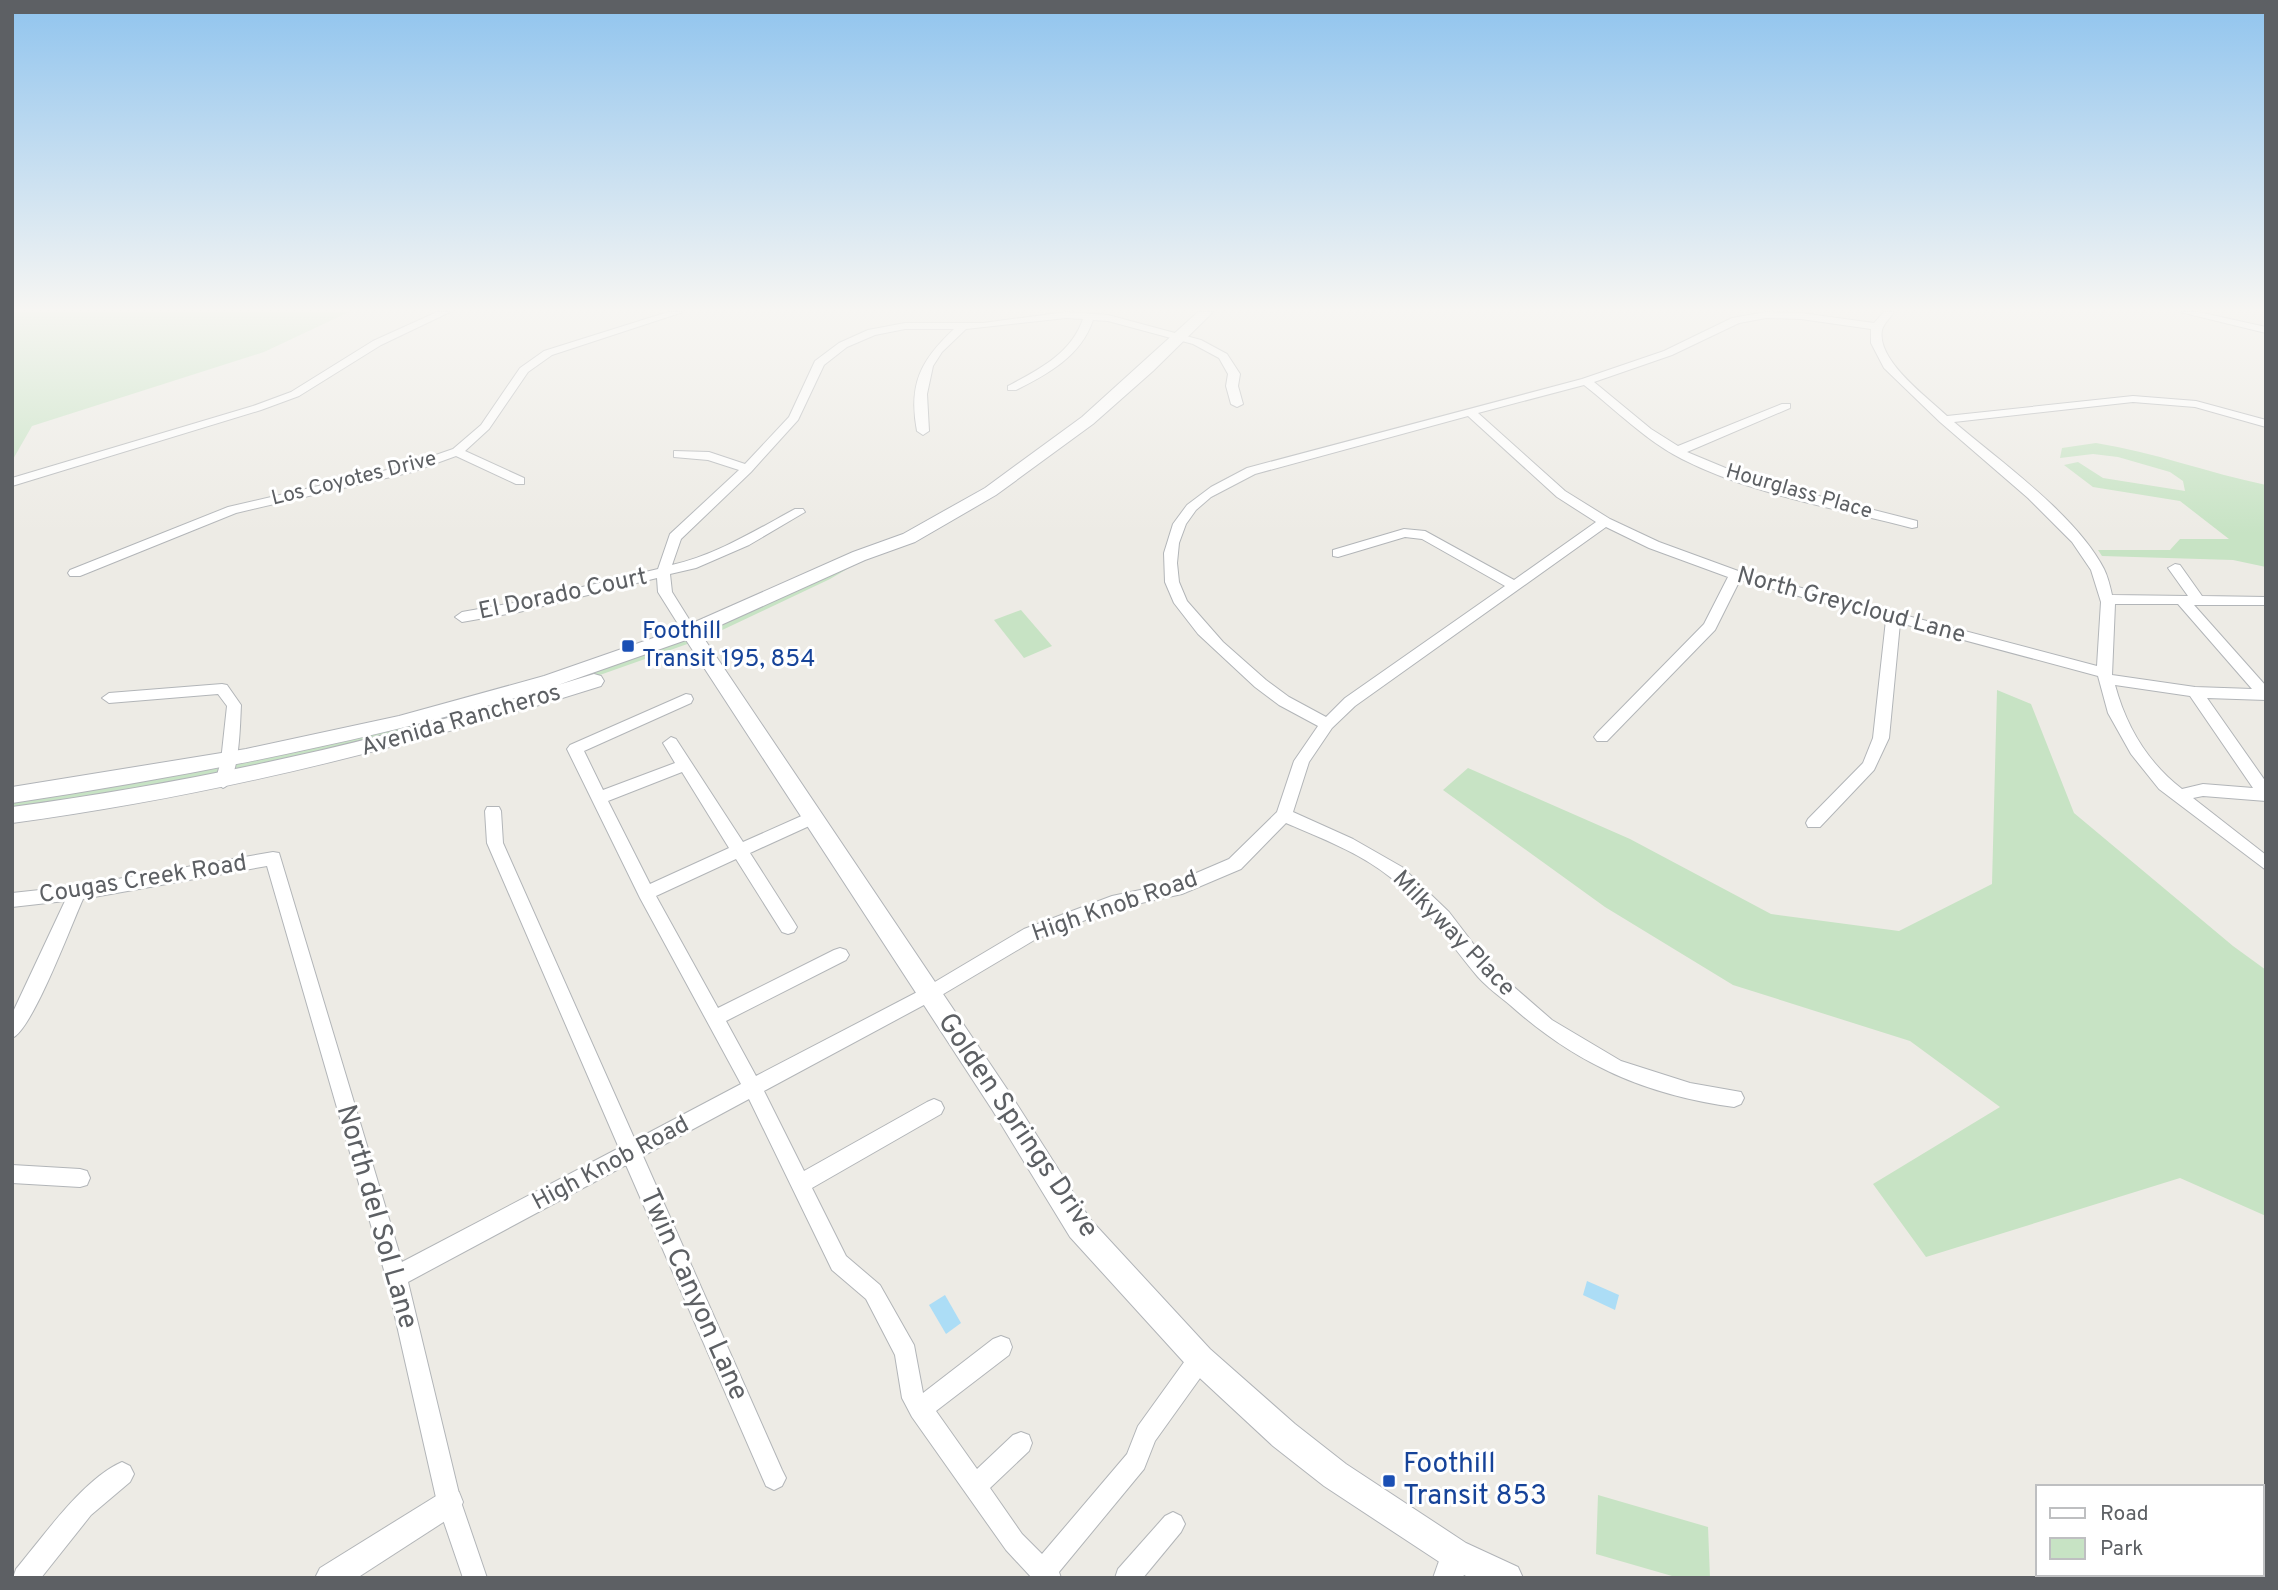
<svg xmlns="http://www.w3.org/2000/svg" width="2278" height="1590" viewBox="0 0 2278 1590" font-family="Overpass,sans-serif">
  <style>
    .green { fill: #c7e3c4 }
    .water { fill: #acddf6 }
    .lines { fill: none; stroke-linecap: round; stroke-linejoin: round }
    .minor-casing { stroke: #b2b5b8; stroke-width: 2 }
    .tertiary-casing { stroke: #b2b5b8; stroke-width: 2 }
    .secondary-casing { stroke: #b1b4b8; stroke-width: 2 }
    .minor { fill: #fff; fill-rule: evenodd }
    .tertiary { fill: #fff; fill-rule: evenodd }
    .secondary { fill: #fff; fill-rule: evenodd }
    .transit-dot { fill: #1a4fb4; stroke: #fff; stroke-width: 2.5 }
    .labels { text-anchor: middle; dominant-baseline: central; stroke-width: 6; stroke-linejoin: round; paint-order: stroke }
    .far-street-label { font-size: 21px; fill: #5d6064; stroke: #fff }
    .street-label { font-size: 24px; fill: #5d6064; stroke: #fff }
    .transit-label { font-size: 24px; fill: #164399; stroke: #fff; text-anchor: start }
    .near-street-label { font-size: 28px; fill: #5d6064; stroke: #fff }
    .near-transit-label { font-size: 28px; fill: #164399; stroke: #fff; text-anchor: start }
  </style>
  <rect width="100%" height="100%" fill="#edebe5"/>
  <!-- green -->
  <g class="green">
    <path d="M12,312h337l-85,40 -232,74 -20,35z"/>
    <path d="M2096,443c58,9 112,30 170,42v82l-33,-7 -131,-4 -4,-6h72l10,-11h49l-49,-38 -87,-14 -29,-22 14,-3 25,16 82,13 -2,-10 -13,-9 -52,-15 -25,-3 -33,4 2,-10z"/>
    <path d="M871,555l-41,24 -131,62 -5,-9z"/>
    <path d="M1021,610l31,36 -28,12 -30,-38z"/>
    <path d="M689,634l4,8 -161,57 -304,80 5,-17 51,-10z"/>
    <path d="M1997,690l34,14 43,109 159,133 33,24v246l-86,-38 -254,79 -53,-73 127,-77 -90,-66 -177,-56 -128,-78 -162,-117 25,-22 162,71 141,75 128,17 93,-47z"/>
    <path d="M225,764l-7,16 -206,33v-16z"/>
    <path d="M1598,1495l110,32 2,51h-31l-83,-24z"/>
  </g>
  <!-- water -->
  <g class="water">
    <path d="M1587,1281l32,14 -4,15 -32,-15z"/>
    <path d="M945,1295l16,28 -15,11 -17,-29z"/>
  </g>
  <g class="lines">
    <!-- minor casing -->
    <g class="minor-casing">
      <g id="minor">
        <path d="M437,312h13l-69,33 -82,51 -38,14 -249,76v-8l241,-72 38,-14 82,-51z"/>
        <path d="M668,312h15l-131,43 -24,17 -39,57 -24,22 59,27v6h-8l-60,-28 -44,16 -176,41 -156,63h-10l-2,-3 2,-3 158,-63 176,-41 49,-17 28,-24 39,-57 24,-17z"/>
        <path d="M1066,312l42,3 93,25 26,14 13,20 -2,12 5,18 -6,3 -6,-3 -5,-18 2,-12 -9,-16 -26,-14 -85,-23 -15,-1c-12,36 -45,54 -77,70h-8v-4c30,-16 63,-32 75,-67l-17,-1 -100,11 -24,23 -9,14 -6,28 2,37 -6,4 -6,-4c-9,-47 4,-71 37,-102h-49l-30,6 -28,12 -23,18 -26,55 -47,52 -70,67 -9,26c44,-10 84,-35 123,-56h8l2,3 -56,33 -53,23 -26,6 2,18 25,40 -2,3h-10l-27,-43 -1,-14 -138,34 -57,10 -7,-5 7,-5 57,-10 139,-33 12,-35 69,-64 -31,-10 -34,-3v-6l35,1 36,12 44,-47 26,-56 24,-18 29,-13 37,-7h78z"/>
        <path d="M1766,312l35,1 73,10 10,-11h10c-3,5 -10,11 -12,18 -6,30 45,67 65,86l186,-20 63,5 70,19v7l-71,-20 -62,-5 -179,20c47,40 122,93 150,147 4,8 6,17 8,26l76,1 -20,-28 7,-4 5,1 22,31 64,1v8h-72l72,81v14l-59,-2 59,84v19l-63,-5 -10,2 73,57v15l-107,-81 -28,-35 -23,-41 -10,-37 -198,-53 -11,115 -15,32 -54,57h-12l-2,-4 2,-4 55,-56 10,-25 13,-118 -146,-40 -25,50 -108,111h-10l-3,-4 3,-4 107,-109 24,-47 -79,-29 -43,-21 -251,179 -23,22 -23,34 -16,50 60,27 49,28 47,45 42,55 61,53 69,41 69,22 51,9 3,6 -3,6 -7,3c-88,-12 -157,-42 -224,-102 -11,-9 -23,-18 -32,-28 -29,-34 -52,-72 -88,-100 -30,-24 -69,-39 -104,-54l-45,46 -59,25 -68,15 -78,30 -101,60 -171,92 40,80 123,-69 7,-3 7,3 3,6 -3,6 -129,74 34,68 34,29 34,60 9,48 70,-54 8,-3 8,3 3,8 -3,8 -73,56 41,58 36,-34 8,-3 8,3 3,8 -3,8 -39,37 32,46 20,20 85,-100 11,-28 54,-75 8,-3 8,3 3,8 -3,8 -53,74 -11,28 -85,103 2,6h-29l-26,-28 -94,-133 -10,-19 -7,-43 -29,-56 -34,-29 -83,-171 -106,57 139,314 4,8 -4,8 -8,4 -8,-4 -140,-321 -218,117 53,220 26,76h-24l-26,-76 -51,-225 -119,-411 -184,33c-11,24 -51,132 -71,139v-24l53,-113 -53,6v-14l65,-7 196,-34 6,1 123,409 217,-114 -132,-305 -2,-32 2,-4h12l2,4 2,32 132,297 106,-56 -101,-186 -73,-149 3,-4 116,-51 5,1 2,4 -2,4 -107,48 19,39 72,-27 -12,-20 8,-6 5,2 67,103 63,-28h12l2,4 -2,4 -68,31 44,69 3,5 -3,5 -6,2 -6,-2 -46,-73 -80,37 62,112 116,-58 6,-2 6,2 3,5 -3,5 -120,61 30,55 167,-87 101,-60 88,-33 61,-13 56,-24 48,-47 17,-51 24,-35 -39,-21 -24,-18 -57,-53 -24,-31 -9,-21 -1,-29 9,-29 14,-19 24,-18 36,-19 335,-89 82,-28 68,-33zM1766,318l35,1 70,10v14l13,25 56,54 88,76 44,44 19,28 10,32 -4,64 -356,-94 -82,-30 -49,-23 -45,-28 -87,-78 106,-28c32,25 61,55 98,74 71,36 153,49 230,69l5,-1v-6l-165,-42 -65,-27 103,-44v-4h-8l-104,42 -27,-17 -57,-47 78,-27 67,-32zM1468,416l89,81 39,25 -82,58 -89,-49 -21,-2 -71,21v6l5,1 67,-20 17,2 83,47 -160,112 -19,19 -37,-20 -23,-17 -43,-38 -36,-41 -8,-19 -2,-19 2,-20 7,-19 10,-14 15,-13 44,-23zM2115,604h63l74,85 -57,-2 -83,-12zM2115,685l75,11 63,92 -50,-4 -21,5c-34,-26 -56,-63 -67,-104zM682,772l47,76 -79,36 -42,-83z"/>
        <path d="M2180,312h18l68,15v6z"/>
        <path d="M222,684l5,1 14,20c-1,17 -1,77 -18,83l-8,-6 6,-21 6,-55 -9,-12 -109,9 -7,-5 7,-5z"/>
        <path d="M12,1165l68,4 7,2 3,7 -3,7 -7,2 -68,-4z"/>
        <path d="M122,1462l8,4 4,8 -4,8 -39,33 -50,63h-28l3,-9c27,-32 67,-90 106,-107z"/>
        <path d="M1173,1512l8,4 4,8 -4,8 -38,46h-28l3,-9 47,-53z"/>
      </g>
    </g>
    <!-- tertiary casing -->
    <g class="tertiary-casing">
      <g id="tertiary">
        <path d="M449,1488l10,4 4,10 -4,10 -102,66h-42l5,-10z"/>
        <path d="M1455,1539l10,5 5,10 -7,24h-30l12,-34z"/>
      </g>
    </g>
    <!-- secondary casing -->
    <g class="secondary-casing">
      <path id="secondary" d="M1198,312h15l-60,59 -60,53 -97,71 -81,47 -50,18 -164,74 310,461 79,124 120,130 85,75 51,40 120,79 52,24 5,11h-53l-26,-13 -120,-79 -51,-40 -83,-77 -120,-132 -77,-126 -307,-471 -128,45 36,-11 7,2 3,5 -3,5c-193,61 -388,110 -589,137v-16c185,-25 366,-65 545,-121 -179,53 -360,89 -545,117v-16l234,-38 153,-33 145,-40 135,-47 174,-77 50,-18 82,-46 97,-71z"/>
    </g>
    <!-- minor -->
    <use href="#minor" class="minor"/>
    <!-- tertiary -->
    <use href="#tertiary" class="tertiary"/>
    <!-- secondary -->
    <use href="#secondary" class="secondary"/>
  </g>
  <!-- sky -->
  <linearGradient id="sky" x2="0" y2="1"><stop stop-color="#90c4ee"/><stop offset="0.58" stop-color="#f7f6f3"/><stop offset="1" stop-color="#f7f6f3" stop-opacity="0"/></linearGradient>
  <rect width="2278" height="534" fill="url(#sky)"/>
  <!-- markers -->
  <g class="transit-dot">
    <rect x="621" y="639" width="14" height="14" rx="3.5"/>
    <rect x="1382" y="1474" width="14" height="14" rx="3.5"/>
  </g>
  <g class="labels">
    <!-- far-street labels -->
    <g class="far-street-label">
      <text transform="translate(354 479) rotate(-14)">Los Coyotes Drive</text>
      <text transform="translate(1799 492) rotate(16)">Hourglass Place</text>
    </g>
    <!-- street labels -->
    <g class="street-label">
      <text transform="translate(563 595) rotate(-12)">El Dorado Court</text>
      <text transform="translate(1851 606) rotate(15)">North Greycloud Lane</text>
      <text transform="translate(461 721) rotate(-16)">Avenida Rancheros</text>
      <text transform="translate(143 880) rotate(-9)">Cougas Creek Road</text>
      <text transform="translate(1115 907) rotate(-19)">High Knob Road</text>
      <text transform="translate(1453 934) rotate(46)">Milkyway Place</text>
      <text transform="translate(611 1164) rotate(-28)">High Knob Road</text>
    </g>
    <!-- transit labels -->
    <g class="transit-label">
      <text x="642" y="632">Foothill<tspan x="642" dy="28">Transit 195, 854</tspan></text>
    </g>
    <!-- near-street labels -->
    <g class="near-street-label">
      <text transform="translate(1017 1126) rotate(56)">Golden Springs Drive</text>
      <text transform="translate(376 1217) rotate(74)">North del Sol Lane</text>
      <text transform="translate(693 1295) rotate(66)">Twin Canyon Lane</text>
    </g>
    <!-- near-transit labels -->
    <g class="near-transit-label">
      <text x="1403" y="1465">Foothill<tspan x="1403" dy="32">Transit 853</tspan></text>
    </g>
  </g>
  <!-- border -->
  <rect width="2278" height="1590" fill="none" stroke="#5d6064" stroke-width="28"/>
  <!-- legend -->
  <rect x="2036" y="1485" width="228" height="91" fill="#ffffff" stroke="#bebfc1" stroke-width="2"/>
  <rect x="2050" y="1508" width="35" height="10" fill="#ffffff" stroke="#bebfc1" stroke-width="2"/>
  <text x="2100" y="1520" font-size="21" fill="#5d6064">Road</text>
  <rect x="2050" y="1538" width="35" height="21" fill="#c7e3c4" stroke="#bebfc1" stroke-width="2"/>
  <text x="2100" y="1555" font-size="21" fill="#5d6064">Park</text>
</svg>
